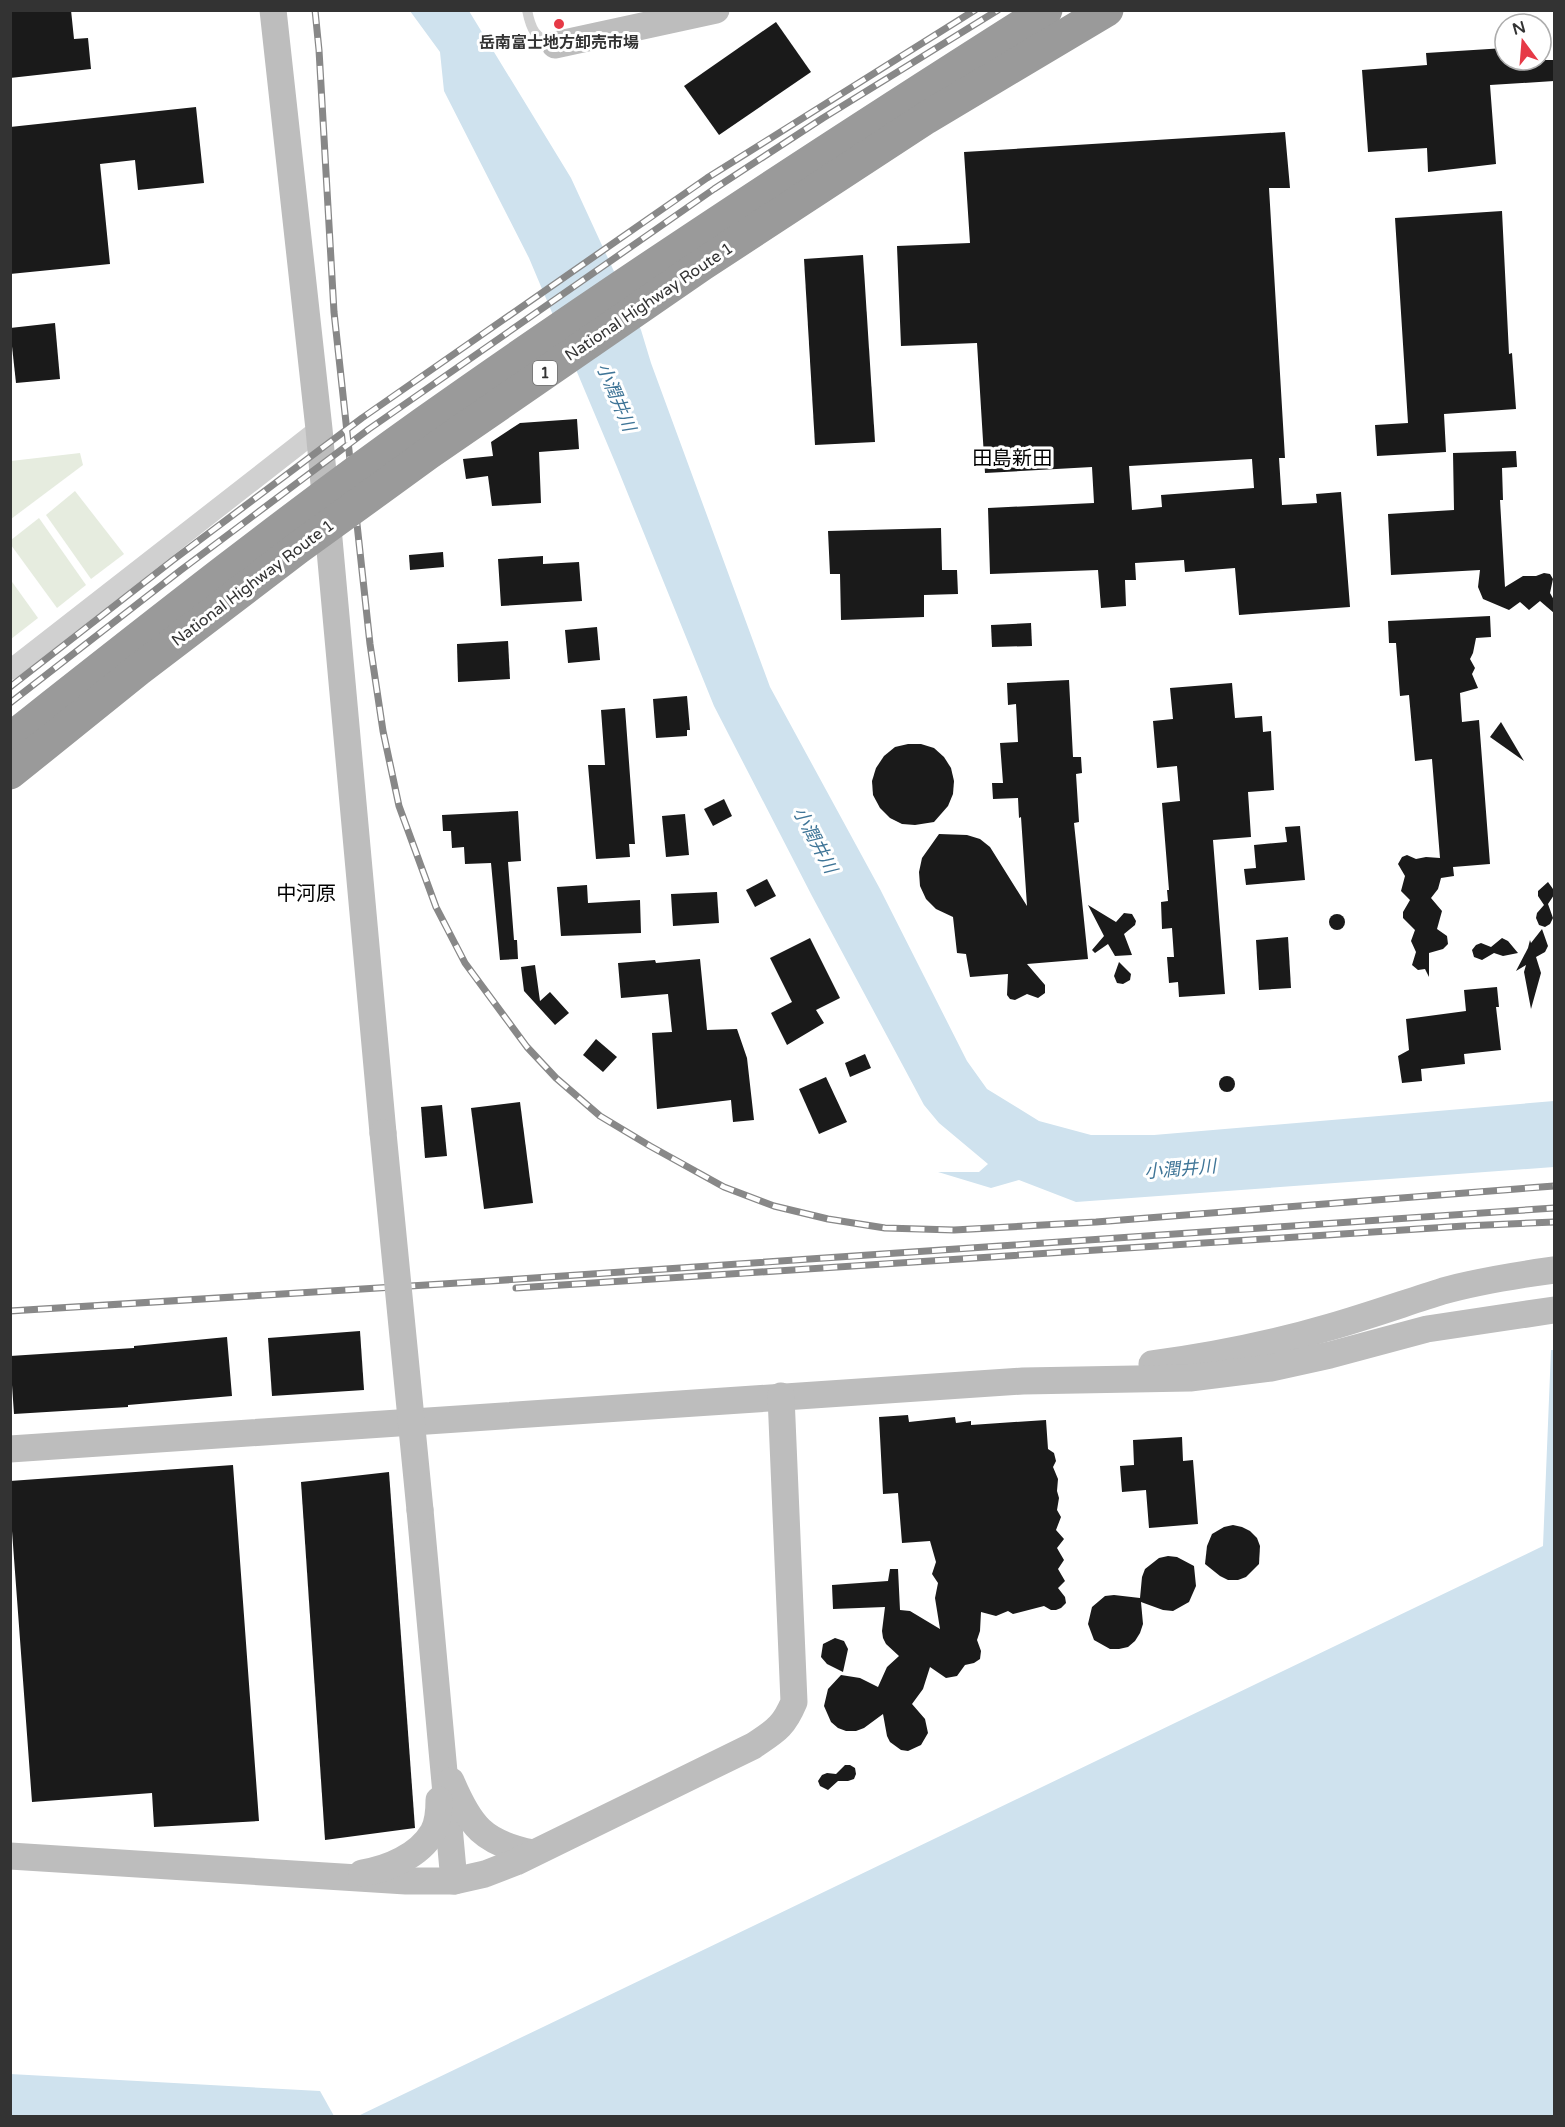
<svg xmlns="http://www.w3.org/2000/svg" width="1565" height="2127" viewBox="0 0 1565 2127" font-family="'Varela Round','Noto Sans JP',sans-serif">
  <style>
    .green { fill: #e6ecdf }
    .water { fill: #cfe2ee }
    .building { fill: #1a1a1a; fill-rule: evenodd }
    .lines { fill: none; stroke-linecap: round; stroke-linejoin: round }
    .lane { stroke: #d0d0d0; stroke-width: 10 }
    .street { stroke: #d0d0d0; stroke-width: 20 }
    .secondary { stroke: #bdbdbd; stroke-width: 27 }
    .rail-casing { stroke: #888; stroke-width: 7 }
    .rail { stroke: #fff; stroke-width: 4.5; stroke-dasharray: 14; stroke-linecap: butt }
    .secondary-bridge { stroke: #bdbdbd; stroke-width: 27 }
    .highway-bridge { stroke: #9a9a9a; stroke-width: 33 }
    .poi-dot { fill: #e63946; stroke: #fff; stroke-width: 2 }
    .labels { text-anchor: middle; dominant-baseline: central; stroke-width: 6; stroke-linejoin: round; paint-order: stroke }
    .shield { fill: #fff; stroke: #707070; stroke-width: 1.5 }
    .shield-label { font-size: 15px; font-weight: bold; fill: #333 }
    .poi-label { font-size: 16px; font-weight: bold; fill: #333; stroke: #fff }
    .street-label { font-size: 16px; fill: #333; stroke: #fff }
    .water-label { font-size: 18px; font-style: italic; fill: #3f7597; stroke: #fff }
    .quarter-label { font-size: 20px; fill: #000; stroke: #fff }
  </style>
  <rect width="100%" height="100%" fill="#fff"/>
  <!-- green -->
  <g class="green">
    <path d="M80,453l3,12 -72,54v-58z"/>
    <path d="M75,491l49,63 -33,25 -45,-64z"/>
    <path d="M39,518l47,67 -29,23 -46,-63v-5z"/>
    <path d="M10,579l28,39 -27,21h-1z"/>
  </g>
  <!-- water -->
  <g class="water">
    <path d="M410,11h59l102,167 70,152 10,33 119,324 110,202 87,172 20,28 52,32 52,14h63l400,-34v66l-478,35 -57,-22 -28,8 -53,-16h41l9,-8 -49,-41 -15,-18 -112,-209 -98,-190 -97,-239 -88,-209 -85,-167 -4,-39z"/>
    <path d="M1551,1350h3v766h-1196l1185,-570z"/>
    <path d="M10,2074l310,17 14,25h-323z"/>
  </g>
  <!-- building -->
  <g class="building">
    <path d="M10,10h61l3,29 14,-1 3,31 -81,9z"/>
    <path d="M776,22l35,50 -92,63 -35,-49z"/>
    <path d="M1505,48v12h49v21l-64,4 6,79 -68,8 -1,-24 -59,4 -6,-82 65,-5 -1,-12z"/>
    <path d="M196,107l8,76 -66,7 -3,-30 -35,4 10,100 -100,10v-147z"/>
    <path d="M1285,132l5,56h-21l16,270h-6l3,47 35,-2 -1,-9 25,-2 9,115 -111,8 -4,-47 -50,4 -1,-12 -49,3 1,17h-11l1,26 -25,2 -3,-38 -108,4 -2,-66 106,-5 -2,-36 -107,6 -8,-130 -76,3 -4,-100 73,-3 -6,-91zM1252,459l2,29 -93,7 1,12 -30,3 -3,-44z"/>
    <path d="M1502,211l7,143 3,-1 4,56 -72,5 2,38 -69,4 -2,-31 33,-2 -13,-205z"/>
    <path d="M863,255l12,187 -60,3 -11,-186z"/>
    <path d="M55,323l5,56 -44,4 -6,-55z"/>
    <path d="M577,419l2,30 -40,3 2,51 -49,3 -4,-30 -22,3 -3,-20 30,-3 -2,-14 29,-19z"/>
    <path d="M1516,451l1,16 -15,1 1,32h-3l5,87 18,-11h13l8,-3 6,1 3,5 -3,14 4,7v13l-14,-12 -11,9 -9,-8 -11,8 -26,-11 -5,-12 2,-17 -89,5 -3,-61 66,-4 -1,-57z"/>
    <path d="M941,528l1,42h15l1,24 -34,1v22l-83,3 -1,-46h-10l-2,-43z"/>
    <path d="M443,552l1,15 -34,3 -1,-15z"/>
    <path d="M543,556v8l36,-2 3,39 -81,5 -3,-47z"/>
    <path d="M1490,616l1,21 -15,1 -3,15 -3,6 5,9 -3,6 6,14 -18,5 2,29 17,-2 11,144 -37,3 1,9 -13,2 -3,11 -7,9 11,13 -5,18 10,7 1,8 -5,5 -14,4v24l-4,-8 -7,1 -6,-5 4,-13 -5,-11 4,-11 -12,-12v-6l7,-12 -9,-9 4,-15 -7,-12 4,-7 5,-2 9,4 10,-2 14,1 -8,-99 -17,2 -6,-66 -9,1 -4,-53h-7l-1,-22z"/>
    <path d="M1031,623l1,23 -40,1 -1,-22z"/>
    <path d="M597,627l3,33 -32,3 -3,-33z"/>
    <path d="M508,641l2,38 -52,3 -1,-38z"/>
    <path d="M1069,680l4,77h8l1,16 -6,1 3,48 -5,1 14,136 -61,5 18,21v8l-7,5 -11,-4 -12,6 -5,-1 -3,-4 1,-21 -38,3 -4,-23 -9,-1 -4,-36 -17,-8 -10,-10 -6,-13 -1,-14 3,-14 17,-24 28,1 13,4 10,8 37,59 -6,-89 -2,1 -1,-20 -25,1 -1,-16h11l-3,-40 18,-1 -2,-38 -8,1 -1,-22z"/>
    <path d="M1232,683l3,35 27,-2 1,16 8,-1 3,59 -26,2 3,45 -38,3 12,154 -46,3 -1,-15 -9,1 -2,-26h7l-2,-29 -10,1 -1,-27 7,-1 -1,-11h2l-7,-87 18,-2 -3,-35 -20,2 -4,-47 20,-2 -3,-31z"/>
    <path d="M687,696l3,34h-3v6l-31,2 -3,-39z"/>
    <path d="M625,708l10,136h-6l1,13 -34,2 -8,-94h17l-4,-55z"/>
    <path d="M1501,722l23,39 -34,-24z"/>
    <path d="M908,744h13l13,4 10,9 7,11 3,13 -1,13 -5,12 -14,16 -19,3 -13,-1 -12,-6 -10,-10 -7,-13 -1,-14 4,-13 8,-12 11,-9z"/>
    <path d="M724,799l8,17 -19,10 -9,-17z"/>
    <path d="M518,811l3,50 -13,1 6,78h3l1,19 -18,1 -9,-97 -26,1 -1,-17 -12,1 -1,-17h-8l-1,-16z"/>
    <path d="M685,814l4,41 -23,2 -4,-41z"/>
    <path d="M1300,826l5,54 -59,5 -2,-16 12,-1 -2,-23 33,-3 -2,-15z"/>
    <path d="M767,879l9,17 -21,11 -9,-17z"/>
    <path d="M1548,882l5,7 1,6 -6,9 5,14 -3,6 -5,3 -6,-2 -3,-7 1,-5 7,-8 -6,-9v-5z"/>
    <path d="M587,885l1,18 52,-3 1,33 -80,3 -4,-49z"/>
    <path d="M717,892l2,31 -46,3 -2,-32z"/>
    <path d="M1088,905l28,17 8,-9 8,1 4,7 -1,4 -11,9 8,21 -17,1 -7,-12 -13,9 -3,-3 12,-14z"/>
    <circle cx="1337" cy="922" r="8"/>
    <path d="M1542,929l6,17 -3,6 -9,5 5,16 -10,36 -7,-37 2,-7 -10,6 12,-23 2,-8 1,3z"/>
    <path d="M1288,937l3,51 -32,2 -3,-50z"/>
    <path d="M810,938l30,60 -24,12 8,13 -37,22 -16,-32 21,-11 -22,-44z"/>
    <path d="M1502,938l6,3 10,12 -15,3 -9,-3 -12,7 -8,-3 -2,-7 4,-5 5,-2 10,4z"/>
    <path d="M700,959l7,71 30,-1 10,29 7,62 -21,2 -2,-22 -74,9 -5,-76 20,-1 -4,-38 -47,4 -3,-35 37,-3 1,3z"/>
    <path d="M1119,962l12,12 -1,6 -7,4 -6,-1 -3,-7z"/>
    <path d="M535,965l5,36 10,-9 19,21 -14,12 -31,-34 -3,-24z"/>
    <path d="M1497,987l2,20h-3l5,43 -37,4 1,10 -44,5 1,12 -20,2 -4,-27 11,-6 -3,-31 60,-8 -2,-21z"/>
    <path d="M596,1039l21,18 -14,15 -20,-17z"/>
    <path d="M865,1054l6,14 -21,9 -5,-14z"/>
    <circle cx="1227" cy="1084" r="8"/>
    <path d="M826,1077l21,45 -28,12 -20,-45z"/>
    <path d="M520,1102l13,101 -49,6 -13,-101z"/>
    <path d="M442,1105l5,51 -22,2 -4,-51z"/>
    <path d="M360,1331l4,59 -92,6 -4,-58z"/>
    <path d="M227,1337l5,59 -104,9v2l-114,7 -4,-58 124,-8v-2z"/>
    <path d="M908,1415l1,7 46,-5 1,6 15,-2v4l75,-5 2,29 6,4 2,8 -3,6 5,12 -1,12 2,7 -2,12 4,7 -5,13 8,9 -7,9 7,12 -6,9 7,12 -7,7 7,9 1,6 -5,5 -5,2h-5l-7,-4 -31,8 -5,-3 -12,5 -15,-4 -1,19 -3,9 4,11 -1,8 -6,4 -9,2 -8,11 -11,2 -16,-11 -7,22 -11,15 13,15 3,14 -7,12 -13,6 -7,-1 -11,-8 -3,-6 -4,-22 -19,14 -8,3h-10l-8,-3 -7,-6 -7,-16 4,-17 13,-14 19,3 18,9 9,-20 12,-11 -13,-12 -3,-6 -1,-7 3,-24 -52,2 -1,-24 56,-4 2,-12h8l2,41 10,1 30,18 -5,-31 3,-15 -6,-9 4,-12 -6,-21 -28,2 -4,-50 -15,1 -4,-77z"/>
    <path d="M1182,1437l1,24 10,-1 5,64 -49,4 -3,-38 -24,2 -2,-26 14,-1 -1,-25z"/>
    <path d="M233,1465l26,356 -105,6 -2,-34 -120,9 -22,-298v-23z"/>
    <path d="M389,1472l26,356 -90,12 -24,-358z"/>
    <path d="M1233,1525l9,2 8,4 7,7 3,8 -1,18 -13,13 -8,3h-10l-8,-4 -15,-12 2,-18 5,-12 12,-7z"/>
    <path d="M1168,1556l9,1 17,9 2,20 -7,16 -16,9 -10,-1 -22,-8 2,22 -3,9 -5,8 -7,6 -9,2h-9l-16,-9 -6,-16 4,-17 13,-11 9,-1 26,3 2,-21 3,-8 14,-11z"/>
    <path d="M835,1638l9,3 4,8 -5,23 -16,-8 -6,-7 2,-13z"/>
    <path d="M845,1765h5l5,3 1,6 -2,5 -6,2h-10l-10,9 -8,-4 -2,-5 4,-6 5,-2 9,1z"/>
  </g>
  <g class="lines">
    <!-- lane -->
    <path class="lane" d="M527,10c4,20 8,28 27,34"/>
    <!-- street -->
    <path class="street" d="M10,670l309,-241"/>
    <!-- secondary -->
    <g class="secondary">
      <path d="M273,10l46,419 64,704"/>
      <path d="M555,45l161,-35"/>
      <path d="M1152,1364c60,-8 120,-20 178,-37 38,-11 75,-24 113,-36 36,-10 74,-16 111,-21"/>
      <path d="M10,1449l1013,-68 167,-3 81,-10 59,-13 97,-26 127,-19"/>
      <path d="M420,1510l34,371"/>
      <path d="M451,1781c19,45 32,62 82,72"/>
      <path d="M10,1856l396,25h48l31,-7 31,-12 237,-116c22,-15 30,-18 41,-44l-13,-306"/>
      <path d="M362,1873c26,-4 57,-17 71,-41 5,-9 6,-22 6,-32"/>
    </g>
    <!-- rail casing -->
    <g class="rail-casing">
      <g id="rail">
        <path d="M315,10l4,40 15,262 36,332 13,87 16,75 37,101 29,56 62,84 29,31 44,38 50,30 74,41 50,19 54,13 57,9 69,2 142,-8 458,-36"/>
        <path d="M10,687l163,-127 189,-142 345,-240 268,-168"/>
        <path d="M10,703l171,-133 188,-141 345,-240 109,-71 175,-108"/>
        <path d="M516,1288l948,-62 90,-4"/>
        <path d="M10,1311l480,-30 1064,-73"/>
      </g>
    </g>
    <!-- rail -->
    <use href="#rail" class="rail"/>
    <!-- secondary-bridge -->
    <path class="secondary-bridge" d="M383,1133l37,377"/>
    <!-- highway-bridge -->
    <g class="highway-bridge">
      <path d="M10,739c137,-108 273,-216 415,-317 203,-144 411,-279 621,-412"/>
      <path d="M10,773l128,-103 160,-122 131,-95 274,-189 223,-146 181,-108"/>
    </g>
  </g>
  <!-- markers -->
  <circle class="poi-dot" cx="559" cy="24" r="6"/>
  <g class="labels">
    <!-- shield labels -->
    <rect class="shield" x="533" y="361" width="24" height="24" rx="4.5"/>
    <g class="shield-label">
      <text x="545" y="373">1</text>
    </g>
    <!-- poi labels -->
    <g class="poi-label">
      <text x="559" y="43">岳南富士地方卸売市場</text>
    </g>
    <!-- street labels -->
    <g class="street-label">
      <text transform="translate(649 302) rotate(-34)">National Highway Route 1</text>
      <text transform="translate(253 583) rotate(-37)">National Highway Route 1</text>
    </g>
    <!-- water labels -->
    <g class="water-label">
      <text transform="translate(616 397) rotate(67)">小潤井川</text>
      <text transform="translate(815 840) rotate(62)">小潤井川</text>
      <text transform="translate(1180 1169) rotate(-5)">小潤井川</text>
    </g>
    <!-- quarter labels -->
    <g class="quarter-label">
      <text x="1012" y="459">田島新田</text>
      <text x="306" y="894">中河原</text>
    </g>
  </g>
  <!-- border -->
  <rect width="1565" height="2127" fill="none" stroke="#333333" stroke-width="24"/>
  <!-- north arrow -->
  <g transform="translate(1523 42) rotate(344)"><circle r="28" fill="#ffffff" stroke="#adadad" stroke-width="1.5"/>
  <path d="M0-4.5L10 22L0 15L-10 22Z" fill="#e63946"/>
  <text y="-9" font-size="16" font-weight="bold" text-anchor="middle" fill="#333333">N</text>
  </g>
</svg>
